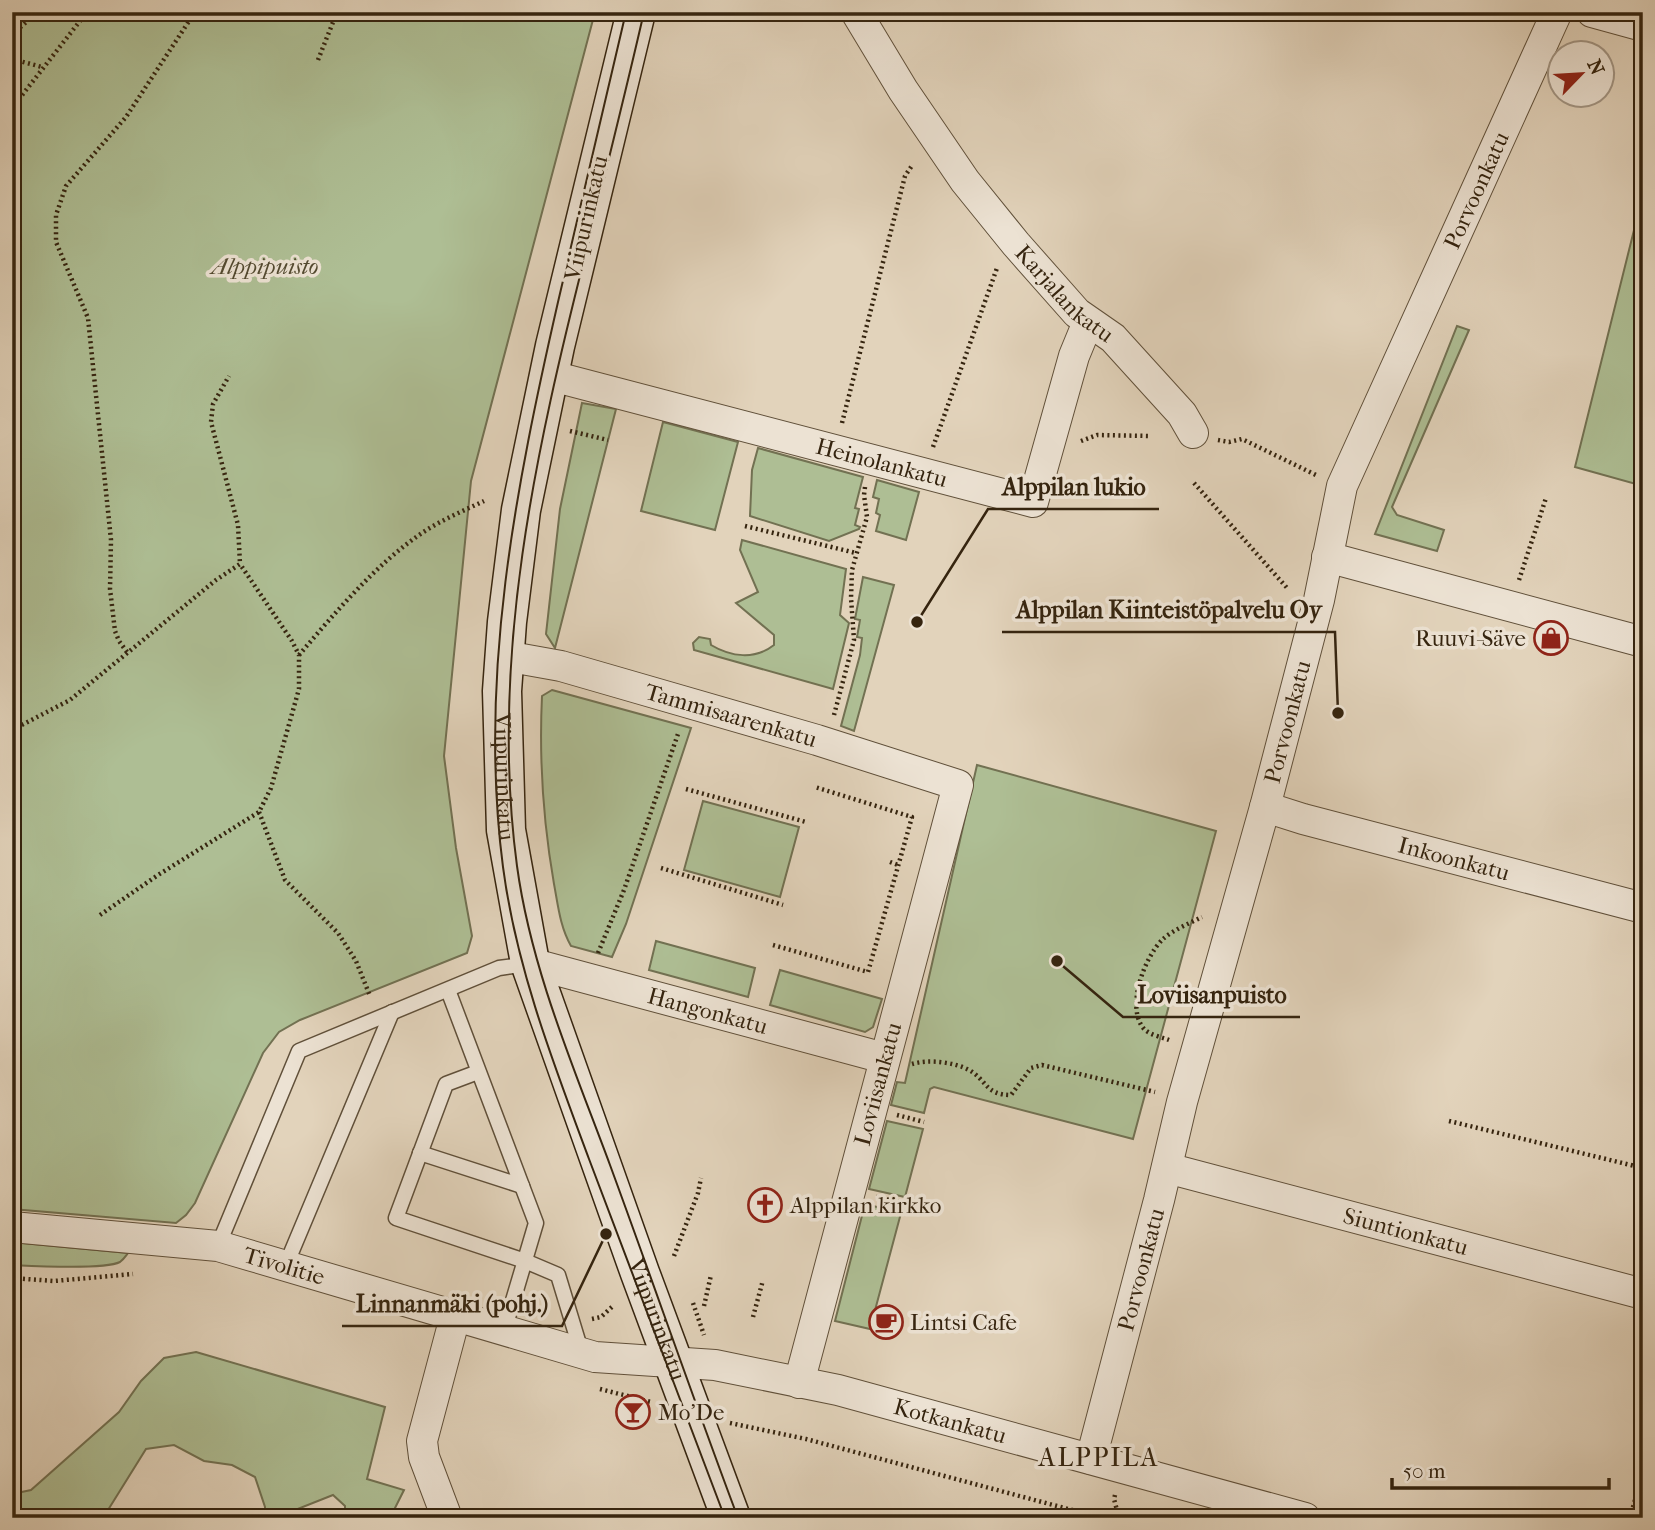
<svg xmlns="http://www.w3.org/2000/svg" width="1655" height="1530" viewBox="0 0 1655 1530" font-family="'IM FELL French Canon',serif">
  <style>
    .green { fill: #aebe94; stroke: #727152; stroke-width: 2 }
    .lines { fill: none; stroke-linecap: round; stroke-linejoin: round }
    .lane-casing { stroke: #60503a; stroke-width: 17 }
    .street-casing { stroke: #60503a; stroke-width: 32 }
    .secondary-casing { stroke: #35240f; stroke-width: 41 }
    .path { stroke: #35240f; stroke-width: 4.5; stroke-dasharray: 2 3.5; stroke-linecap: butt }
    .lane { stroke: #ece2d3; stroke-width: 14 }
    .street { stroke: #ece2d3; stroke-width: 30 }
    .secondary { stroke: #ece2d3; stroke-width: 38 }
    .tram { stroke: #35240f; stroke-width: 2 }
    .labels { text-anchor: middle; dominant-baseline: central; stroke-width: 7; stroke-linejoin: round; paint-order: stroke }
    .street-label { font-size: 23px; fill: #35240f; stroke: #ece2d3 }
    .park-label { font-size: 23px; font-style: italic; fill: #534a30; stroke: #ece2d3 }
    .poi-label { font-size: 23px; fill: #35240f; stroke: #ece2d3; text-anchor: start }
    .quarter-label { font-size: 26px; letter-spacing: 2px; fill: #35240f; stroke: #ece2d3 }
    .leader { fill: none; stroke: #35240f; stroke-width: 2.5 }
    .callout-dot { fill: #35240f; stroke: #ece2d3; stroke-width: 2.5 }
    .callout-label { font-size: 24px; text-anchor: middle; font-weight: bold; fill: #35240f; stroke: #ece2d3; stroke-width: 7; stroke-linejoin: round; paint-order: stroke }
  </style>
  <rect width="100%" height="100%" fill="#e2d3bb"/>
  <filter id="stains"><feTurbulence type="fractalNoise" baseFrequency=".00286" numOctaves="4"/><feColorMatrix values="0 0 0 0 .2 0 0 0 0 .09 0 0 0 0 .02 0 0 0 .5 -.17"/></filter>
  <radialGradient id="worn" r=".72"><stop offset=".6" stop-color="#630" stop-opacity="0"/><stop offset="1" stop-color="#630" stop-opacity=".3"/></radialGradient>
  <!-- green -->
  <g class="green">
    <path d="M12,12h583l-124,469 -27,275 12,92 16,88 -5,17 -167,67 -21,12 -16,21 -68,150 -9,12 -10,8 -164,-14z"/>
    <path d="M1643,194v292l-68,-19z"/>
    <path d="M1457,326l12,4 -77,177 5,8 47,15 -7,21 -62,-17z"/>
    <path d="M582,403l34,6 -61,239 -9,-14 14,-125z"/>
    <path d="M663,422l75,20 -23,88 -74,-19z"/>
    <path d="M758,448l105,29 -8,31 4,1 -4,16 5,2 -1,2 -30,12 -79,-25 2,-46z"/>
    <path d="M877,480l42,12 -13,48 -30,-9 4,-16 -4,-2 3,-14 -6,-2z"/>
    <path d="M742,540l104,29 -6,46 9,8 -16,66 -139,-39 -1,-7 6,-6 11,2 1,6c20,12 44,15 63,0v-10l-38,-32 22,-11 -18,-42z"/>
    <path d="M863,577l31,8 -40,146 -13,-5 19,-71 2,-17 -5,-1 3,-17 -5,-1z"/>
    <path d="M552,690l139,38 -65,196 -14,33 -41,-11c-11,-19 -13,-41 -17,-62 -11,-63 -15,-125 -12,-188z"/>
    <path d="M977,765l239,66 -83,308 -199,-52 -4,2 -6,24 -33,-8 6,-23 8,1z"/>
    <path d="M703,801l96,26 -19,70 -96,-27z"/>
    <path d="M656,941l99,27 -7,29 -99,-27z"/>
    <path d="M780,970l102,29 -9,28 -8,5 -95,-27z"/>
    <path d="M887,1121l36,8 -18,68 -36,-8z"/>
    <path d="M865,1204l36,9 -31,116 -35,-8z"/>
    <path d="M12,1242l116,11c-3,4 -4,6 -8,9 -16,8 -87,4 -108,3z"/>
    <path d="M196,1352l189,55 -18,72 37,11 -14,28h-45v-12l-12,-11 -38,15 -3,8h-27v-11l-10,-30 -23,-12 -28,-4 -30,-16 -28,4 -43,69h-91v-24l19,-4 88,-78 22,-31 23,-23z"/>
  </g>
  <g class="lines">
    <!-- lane casing -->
    <g class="lane-casing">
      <g id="lane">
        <path d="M448,990l88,233 -32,108"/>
        <path d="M478,1072l-32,12 -50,134 129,43 33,14 24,79"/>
        <path d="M420,1153l102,33"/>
        <path d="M218,1246l81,-195 200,-83 29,-4"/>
        <path d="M286,1265l106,-253"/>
      </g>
    </g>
    <!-- street casing -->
    <g class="street-casing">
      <g id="street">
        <path id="s1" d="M856,12l47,78 62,91 51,63 61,69 36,25 69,76 11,19"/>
        <path d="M1592,12l51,14"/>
        <path id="s2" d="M548,375l485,127 41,-146 14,-34"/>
        <path d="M1327,557l316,85"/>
        <path id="s3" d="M505,656l56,10 256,74 141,45 -159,598"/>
        <path id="s4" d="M1265,807l38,12 340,89"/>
        <path id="s5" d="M530,963l354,95"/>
        <path id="s6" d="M1167,1168l476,126"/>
        <path id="s7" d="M12,1227l206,19 377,111 120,8 123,25 467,128"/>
        <path id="s8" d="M1091,1459l68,-259 23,-98 83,-295 54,-207 23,-114 215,-474"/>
        <path d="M447,1518l-23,-61 -2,-16 33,-124"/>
      </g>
    </g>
    <!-- secondary casing -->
    <g class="secondary-casing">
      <g id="secondary">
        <path id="s9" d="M636,12l-81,334 -34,164 -14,112 -5,69 4,139 24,133 110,310 91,245"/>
      </g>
    </g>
    <!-- path -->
    <g class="path">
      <path d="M12,23l7,7"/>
      <path d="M12,35l25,-23"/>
      <path d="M12,59l30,8"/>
      <path d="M318,60l19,-48"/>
      <path d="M12,108l75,-96"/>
      <path d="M842,423l63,-247 8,-12"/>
      <path d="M570,431l38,9"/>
      <path d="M1218,440l11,2 13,-3 74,36"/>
      <path d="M1081,441l16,-6 52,1"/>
      <path d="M933,447l64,-179"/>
      <path d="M1194,483l94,106"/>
      <path d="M745,526l111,27"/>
      <path d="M1519,580l27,-82"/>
      <path d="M127,652l-8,-11 -4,-10 -5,-42 1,-49 -23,-222 -32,-76v-27l10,-29 60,-69 69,-105"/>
      <path d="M299,655c36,-42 77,-91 123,-122 19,-13 41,-22 62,-32"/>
      <path d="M834,715l20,-75 -3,-42 1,-28 15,-53 -3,-22 1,-8"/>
      <path d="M12,730l58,-30 146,-120 24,-16 -2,-39 -27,-103 2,-18 16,-28"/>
      <path d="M686,789l120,33"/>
      <path d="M259,812l26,68 53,53 18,28 14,35"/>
      <path d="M890,862l8,3"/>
      <path d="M661,868l122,37"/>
      <path d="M100,915l58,-40 101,-63 12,-24 28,-99v-34l-7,-14 -52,-77"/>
      <path d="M773,945l95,27 44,-155 -97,-30"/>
      <path d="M598,953l26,-63 55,-159"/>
      <path d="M1169,1040c-8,-3 -19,-5 -25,-11 -19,-22 1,-73 19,-90 10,-9 27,-16 39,-22"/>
      <path d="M912,1064c16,-5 42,-2 57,6 18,10 16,25 42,25l20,-27 11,-3 113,27"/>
      <path d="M897,1115l27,7"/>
      <path d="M1449,1121l194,47"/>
      <path d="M876,1197l27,6"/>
      <path d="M674,1256l24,-63 3,-15"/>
      <path d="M12,1278l42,3 79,-7"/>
      <path d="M693,1303l11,32"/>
      <path d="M704,1306l7,-31"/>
      <path d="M753,1317l10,-37"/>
      <path d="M592,1319l9,-2 13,-12"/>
      <path d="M600,1389l51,13"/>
      <path d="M730,1423l76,16 296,79"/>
      <path d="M1115,1495l-1,4 5,19"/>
      <path d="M1630,1518l13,-47"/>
    </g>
    <!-- lane -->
    <use href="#lane" class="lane"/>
    <!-- street -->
    <use href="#street" class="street"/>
    <!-- secondary -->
    <use href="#secondary" class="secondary"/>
    <!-- tram -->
    <g class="tram">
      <path d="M626,12c-23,97 -45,193 -68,290 -42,184 -80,375 -55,565 13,100 51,198 86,292 45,120 91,239 136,359"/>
      <path d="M644,12c-18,79 -38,157 -57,236 -51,201 -98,410 -70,618 14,103 57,202 93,299 43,117 84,236 128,353"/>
    </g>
  </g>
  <!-- icons -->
  <defs>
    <g id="shop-ring" transform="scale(1.75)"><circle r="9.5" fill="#ece2d3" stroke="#8f2418" stroke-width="1.5"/><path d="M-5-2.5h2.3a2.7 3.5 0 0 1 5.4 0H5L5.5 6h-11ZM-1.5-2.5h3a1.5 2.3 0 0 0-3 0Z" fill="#8f2418"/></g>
    <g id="church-ring" transform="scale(1.75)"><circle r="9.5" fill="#ece2d3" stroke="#8f2418" stroke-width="1.5"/><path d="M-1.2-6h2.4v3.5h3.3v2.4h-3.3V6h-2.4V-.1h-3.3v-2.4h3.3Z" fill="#8f2418"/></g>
    <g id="cafe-ring" transform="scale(1.75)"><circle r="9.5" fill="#ece2d3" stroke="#8f2418" stroke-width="1.5"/><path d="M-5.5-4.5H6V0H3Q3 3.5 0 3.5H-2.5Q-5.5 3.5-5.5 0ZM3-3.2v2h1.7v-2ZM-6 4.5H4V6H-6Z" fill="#8f2418"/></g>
    <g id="bar-ring" transform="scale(1.75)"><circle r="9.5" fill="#ece2d3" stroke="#8f2418" stroke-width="1.5"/><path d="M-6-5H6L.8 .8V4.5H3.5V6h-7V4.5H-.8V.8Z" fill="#8f2418"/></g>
  </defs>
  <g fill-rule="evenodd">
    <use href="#shop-ring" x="1551" y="638"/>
    <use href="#church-ring" x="765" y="1205"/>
    <use href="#cafe-ring" x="886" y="1322"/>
    <use href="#bar-ring" x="633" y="1412"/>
  </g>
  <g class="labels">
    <!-- street labels -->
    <g class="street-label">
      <text stroke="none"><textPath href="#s8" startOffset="1330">Porvoonkatu</textPath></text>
      <text transform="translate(586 218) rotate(-77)">Viipurinkatu</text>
      <text stroke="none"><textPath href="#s1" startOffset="352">Karjalankatu</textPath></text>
      <text stroke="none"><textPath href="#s2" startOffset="345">Heinolankatu</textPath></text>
      <text stroke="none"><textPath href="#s3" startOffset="234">Tammisaarenkatu</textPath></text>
      <text stroke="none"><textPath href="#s8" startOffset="763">Porvoonkatu</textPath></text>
      <text stroke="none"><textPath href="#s9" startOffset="779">Viipurinkatu</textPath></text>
      <text stroke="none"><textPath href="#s4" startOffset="196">Inkoonkatu</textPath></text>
      <text stroke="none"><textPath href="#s5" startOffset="184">Hangonkatu</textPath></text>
      <text transform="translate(878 1084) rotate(-75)">Loviisankatu</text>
      <text stroke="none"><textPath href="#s6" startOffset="247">Siuntionkatu</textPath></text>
      <text stroke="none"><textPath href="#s7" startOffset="276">Tivolitie</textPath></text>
      <text stroke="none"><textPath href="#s8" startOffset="196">Porvoonkatu</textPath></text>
      <text stroke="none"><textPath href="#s9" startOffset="1346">Viipurinkatu</textPath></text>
      <text stroke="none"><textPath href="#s7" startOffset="962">Kotkankatu</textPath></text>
    </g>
    <!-- park labels -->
    <g class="park-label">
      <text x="265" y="266">Alppipuisto</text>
    </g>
    <!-- poi labels -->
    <g class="poi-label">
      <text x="1526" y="638" text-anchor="end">Ruuvi-Säve</text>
      <text x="790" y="1205">Alppilan kirkko</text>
      <text x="910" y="1322">Lintsi Cafe</text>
      <text x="658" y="1412">Mo'De</text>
    </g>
    <!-- quarter labels -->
    <g class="quarter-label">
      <text x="1099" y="1457">ALPPILA</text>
    </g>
  </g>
  <!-- callouts -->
  <path class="leader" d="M917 622L988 509H1159M1338 713L1335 632H1002M1057 961L1123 1017H1300M606 1234L562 1326H342"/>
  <g class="callout-dot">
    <circle cx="917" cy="622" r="7"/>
    <circle cx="1338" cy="713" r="7"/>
    <circle cx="1057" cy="961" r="7"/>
    <circle cx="606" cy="1234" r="7"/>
  </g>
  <g class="callout-label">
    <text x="1074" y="495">Alppilan lukio</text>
    <text x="1169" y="618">Alppilan Kiinteistöpalvelu Oy</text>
    <text x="1212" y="1003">Loviisanpuisto</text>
    <text x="452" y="1312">Linnanmäki (pohj.)</text>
  </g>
  <!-- margin -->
  <rect width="1655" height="1530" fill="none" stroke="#e2d3bb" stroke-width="42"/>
  <rect x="14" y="14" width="1627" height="1502" fill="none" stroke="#35240f" stroke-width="3.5"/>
  <rect x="21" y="21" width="1613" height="1488" fill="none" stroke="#35240f" stroke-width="2"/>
  <!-- north arrow -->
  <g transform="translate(1581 74) rotate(65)"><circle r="33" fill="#ece2d3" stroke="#a39685" stroke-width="2"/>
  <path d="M0-5L12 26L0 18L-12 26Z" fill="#8f2418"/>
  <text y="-10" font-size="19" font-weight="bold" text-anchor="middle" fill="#35240f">N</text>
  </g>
  <!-- scale -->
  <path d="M1392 1478v10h217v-10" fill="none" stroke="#35240f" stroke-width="3.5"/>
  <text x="1403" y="1478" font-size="21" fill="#35240f" stroke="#ece2d3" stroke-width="5" paint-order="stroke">50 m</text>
  <rect width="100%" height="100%" filter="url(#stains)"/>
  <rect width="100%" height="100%" fill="url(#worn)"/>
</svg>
